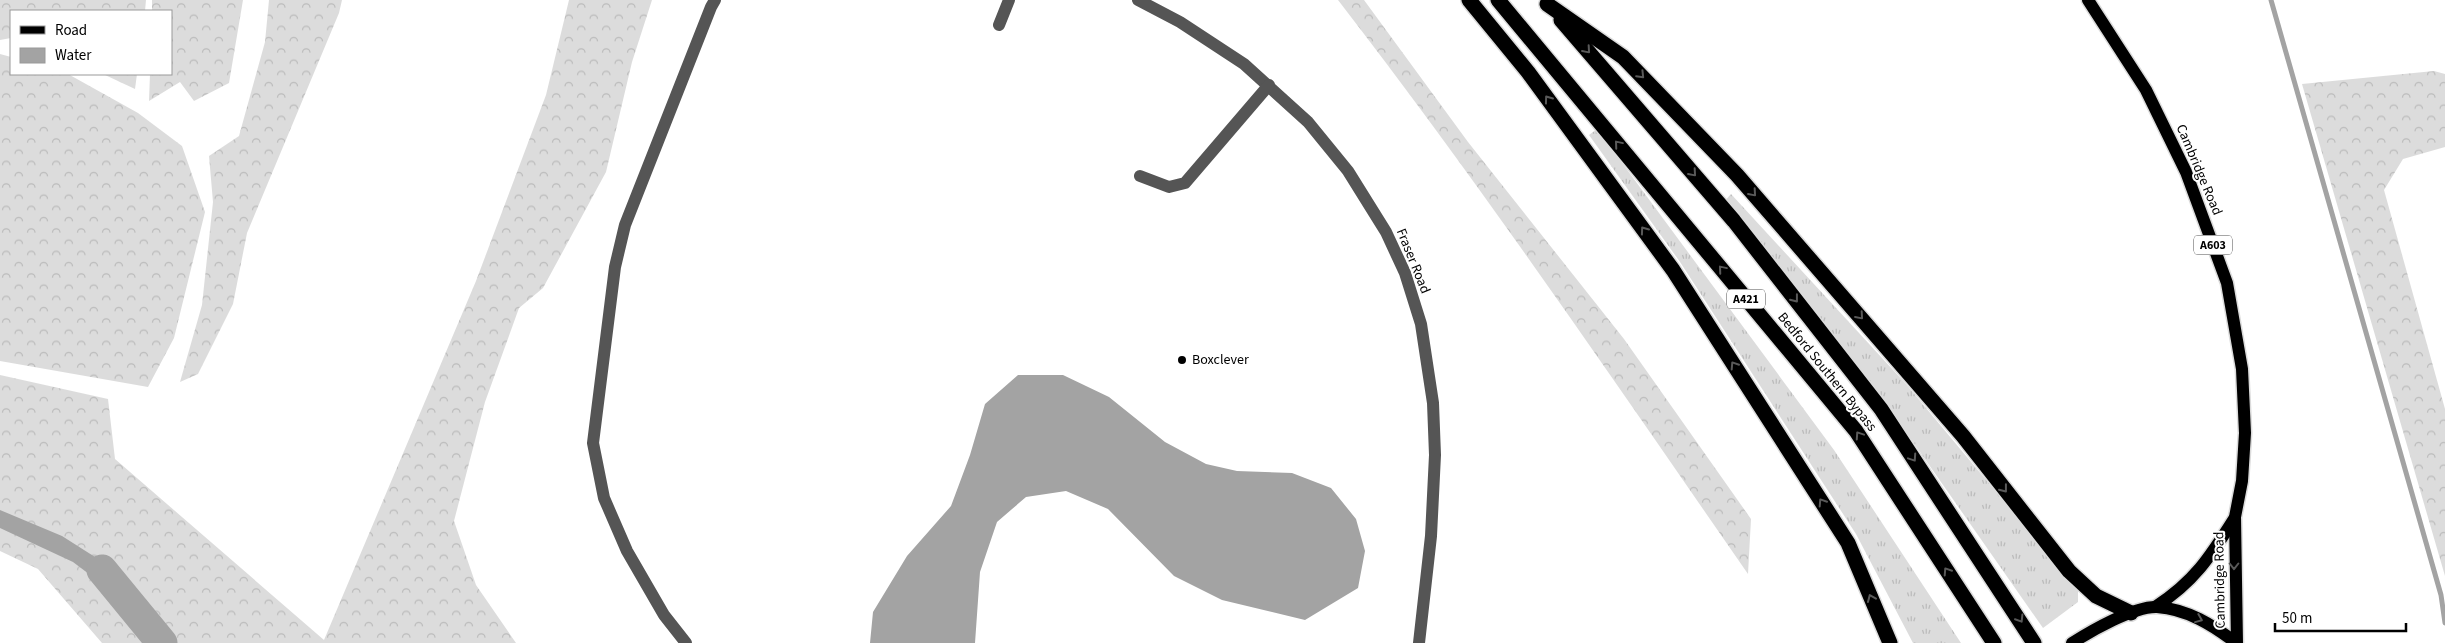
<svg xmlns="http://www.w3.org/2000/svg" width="2445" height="643" viewBox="0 0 2445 643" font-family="'Source Sans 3',sans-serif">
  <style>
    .grass { fill: url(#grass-tufts) }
    .forest { fill: url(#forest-crowns) }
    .water { fill: #a3a3a3 }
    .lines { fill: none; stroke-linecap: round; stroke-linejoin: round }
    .stream { stroke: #a3a3a3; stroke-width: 5 }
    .river { stroke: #a3a3a3; stroke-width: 31 }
    .major-casing { stroke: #dbdbdb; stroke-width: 15 }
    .highway-casing { stroke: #dbdbdb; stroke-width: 18 }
    .minor { stroke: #555; stroke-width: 12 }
    .major { stroke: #000; stroke-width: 12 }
    .highway { stroke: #000; stroke-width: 15 }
    .oneway { stroke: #595959 }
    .poi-dot { fill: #000; stroke: #fff; stroke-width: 2 }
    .labels { text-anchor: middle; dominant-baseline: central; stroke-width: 4; stroke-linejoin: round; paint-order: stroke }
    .shield { fill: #fff; stroke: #4c4c4c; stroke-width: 1 }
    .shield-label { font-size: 12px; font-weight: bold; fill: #000 }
    .street-label { font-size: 14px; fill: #000; stroke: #fff }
    .poi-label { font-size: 14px; fill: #000; stroke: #fff; text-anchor: start }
  </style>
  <defs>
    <pattern id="grass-tufts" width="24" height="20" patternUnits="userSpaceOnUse" patternTransform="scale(1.25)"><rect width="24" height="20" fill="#dcdcdc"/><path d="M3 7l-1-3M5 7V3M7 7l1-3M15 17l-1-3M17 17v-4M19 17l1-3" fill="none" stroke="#bbb"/></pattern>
    <pattern id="forest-crowns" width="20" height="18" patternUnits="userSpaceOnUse" patternTransform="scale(1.25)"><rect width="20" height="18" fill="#dcdcdc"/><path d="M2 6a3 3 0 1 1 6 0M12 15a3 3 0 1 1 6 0" fill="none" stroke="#bbb"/></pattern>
  </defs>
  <rect width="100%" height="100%" fill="#fff"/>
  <!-- grass -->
  <g class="grass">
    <path d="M1597,129l237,321 127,193h-48l-57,-109 -176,-272 -91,-127z"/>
    <path d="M1731,194l175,190 172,206v12l-35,26 -158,-226 -161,-200z"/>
  </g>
  <!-- forest -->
  <g class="forest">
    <path d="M0,0h146l-1,11h-134v27l-11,2z"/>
    <path d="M152,0h91l-14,83 -35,18 -14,-19 -31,19 1,-27h21v-63h-19z"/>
    <path d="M269,0h73l-3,13 -92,220 -14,71 -35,70 -18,8 22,-77 11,-103 -4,-46 30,-20 26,-94z"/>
    <path d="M569,0h83l-20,62 -26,110 -63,116 -24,20 -34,94 -31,119 22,64 40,58h-414l-64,-74 -38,-18v-176l108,24 7,60 209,181 152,-359 70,-186z"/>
    <path d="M1338,0h26l104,142 156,197 127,180 -3,55c-134,-193 -266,-388 -410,-574z"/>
    <path d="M0,54l11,3v17h57l70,39 44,33 23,66 -31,126 -26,49 -148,-26z"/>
    <path d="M2434,71l11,3v73l-42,12 -19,31 61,219v167l-143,-492z"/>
    <path d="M103,74h34l-2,15z"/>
  </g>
  <!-- water -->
  <g class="water">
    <path d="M1018,375h45l46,22 56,45 41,22 31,7 55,2 39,15 25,31 9,32 -7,37 -53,32 -83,-20 -48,-24 -66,-67 -42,-18 -40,6 -29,25 -17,50 -5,71h-105l3,-31 34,-56 44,-50 19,-51 15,-51z"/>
    <path d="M0,510l62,26 55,35 35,44 17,28h-6l-34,-39 -56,-42 -73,-34z"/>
  </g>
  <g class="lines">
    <!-- stream -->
    <path class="stream" d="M2271,0l170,595 4,28"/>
    <!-- river -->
    <path class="river" d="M102,570l60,73"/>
    <!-- major casing -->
    <g class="major-casing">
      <g id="major">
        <path d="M2088,0l58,90 40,82 41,111 15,86 3,64 -3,48 -7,36 2,126"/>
        <path d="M2155,607c39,-25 55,-50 79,-88"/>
        <path d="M2072,643c19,-12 62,-37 85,-36 30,2 56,18 79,36"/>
      </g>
    </g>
    <!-- highway casing -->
    <g class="highway-casing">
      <g id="highway">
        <path d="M1469,0l59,72 145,198 175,273 42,100"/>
        <path d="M1498,0l358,431 138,212"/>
        <path d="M1547,4l76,53 114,118 226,261 106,135 27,25 35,17"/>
        <path d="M1561,20l173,201 147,188 153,234"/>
      </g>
    </g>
    <!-- minor -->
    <g class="minor">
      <path d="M1138,0l42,22 64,42 64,58 40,49 38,61 19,41 16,51 12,79 2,52 -4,81 -12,107"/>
      <path d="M999,25l10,-25"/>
      <path d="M1140,176l29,11 16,-4 84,-98"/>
      <path d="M686,643l-22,-28 -37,-64 -23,-53 -11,-55 22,-176 10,-42 86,-218 4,-7"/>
    </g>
    <!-- major -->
    <use href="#major" class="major"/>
    <!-- highway -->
    <use href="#highway" class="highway"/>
  </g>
  <!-- one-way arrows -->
  <defs><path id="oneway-chevron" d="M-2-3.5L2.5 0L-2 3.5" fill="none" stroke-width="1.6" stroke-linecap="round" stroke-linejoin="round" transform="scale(1.25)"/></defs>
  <g class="oneway">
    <use href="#oneway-chevron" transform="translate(1587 50) rotate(49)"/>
    <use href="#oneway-chevron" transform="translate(1641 75) rotate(46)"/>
    <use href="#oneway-chevron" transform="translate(1548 99) rotate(-126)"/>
    <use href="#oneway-chevron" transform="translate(1618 144) rotate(-130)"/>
    <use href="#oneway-chevron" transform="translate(1693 173) rotate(49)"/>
    <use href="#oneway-chevron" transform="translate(1753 193) rotate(49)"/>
    <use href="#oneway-chevron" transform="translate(1644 230) rotate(-126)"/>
    <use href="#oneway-chevron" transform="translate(1722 269) rotate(-130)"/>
    <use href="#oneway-chevron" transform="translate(1795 299) rotate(52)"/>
    <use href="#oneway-chevron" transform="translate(1860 316) rotate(49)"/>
    <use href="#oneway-chevron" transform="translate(1734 365) rotate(-123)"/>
    <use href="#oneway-chevron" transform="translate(1859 435) rotate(-124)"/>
    <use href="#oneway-chevron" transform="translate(1913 458) rotate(56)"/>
    <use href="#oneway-chevron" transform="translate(2004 489) rotate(52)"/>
    <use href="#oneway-chevron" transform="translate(1822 502) rotate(-123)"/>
    <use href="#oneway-chevron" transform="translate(2234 566) rotate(90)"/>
    <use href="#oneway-chevron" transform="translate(1947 571) rotate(-123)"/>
    <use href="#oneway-chevron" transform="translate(1871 598) rotate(-113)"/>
    <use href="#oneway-chevron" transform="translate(2020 619) rotate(58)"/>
    <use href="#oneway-chevron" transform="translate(2199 619) rotate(22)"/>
  </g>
  <!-- markers -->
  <circle class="poi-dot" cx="1182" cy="360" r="5"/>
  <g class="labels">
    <!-- shield labels -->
    <g class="shield">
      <rect x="2194" y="235.5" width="38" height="19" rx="4"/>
      <rect x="1727" y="289.5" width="38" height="19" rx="4"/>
    </g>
    <g class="shield-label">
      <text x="2213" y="245">A603</text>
      <text x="1746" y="299">A421</text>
    </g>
    <!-- street labels -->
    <g class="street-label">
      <text transform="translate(2199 170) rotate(67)">Cambridge Road</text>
      <text transform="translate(1413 261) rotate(68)">Fraser Road</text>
      <text transform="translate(1827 372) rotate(51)">Bedford Southern Bypass</text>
      <text transform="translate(2220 580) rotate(-91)">Cambridge Road</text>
    </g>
    <!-- poi labels -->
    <g class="poi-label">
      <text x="1192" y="360">Boxclever</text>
    </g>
  </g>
  <!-- legend -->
  <rect x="10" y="10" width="162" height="65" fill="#ffffff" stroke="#999999"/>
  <rect x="20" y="26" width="25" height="8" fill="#000000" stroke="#999999"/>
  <text x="55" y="35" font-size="15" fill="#000000">Road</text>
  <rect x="20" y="48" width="25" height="15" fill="#a3a3a3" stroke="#999999"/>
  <text x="55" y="60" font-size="15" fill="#000000">Water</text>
  <!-- scale -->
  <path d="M2275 623v8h131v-8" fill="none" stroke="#000000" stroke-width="2.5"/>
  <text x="2282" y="623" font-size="15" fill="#000000" stroke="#ffffff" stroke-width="4" paint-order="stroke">50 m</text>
</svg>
